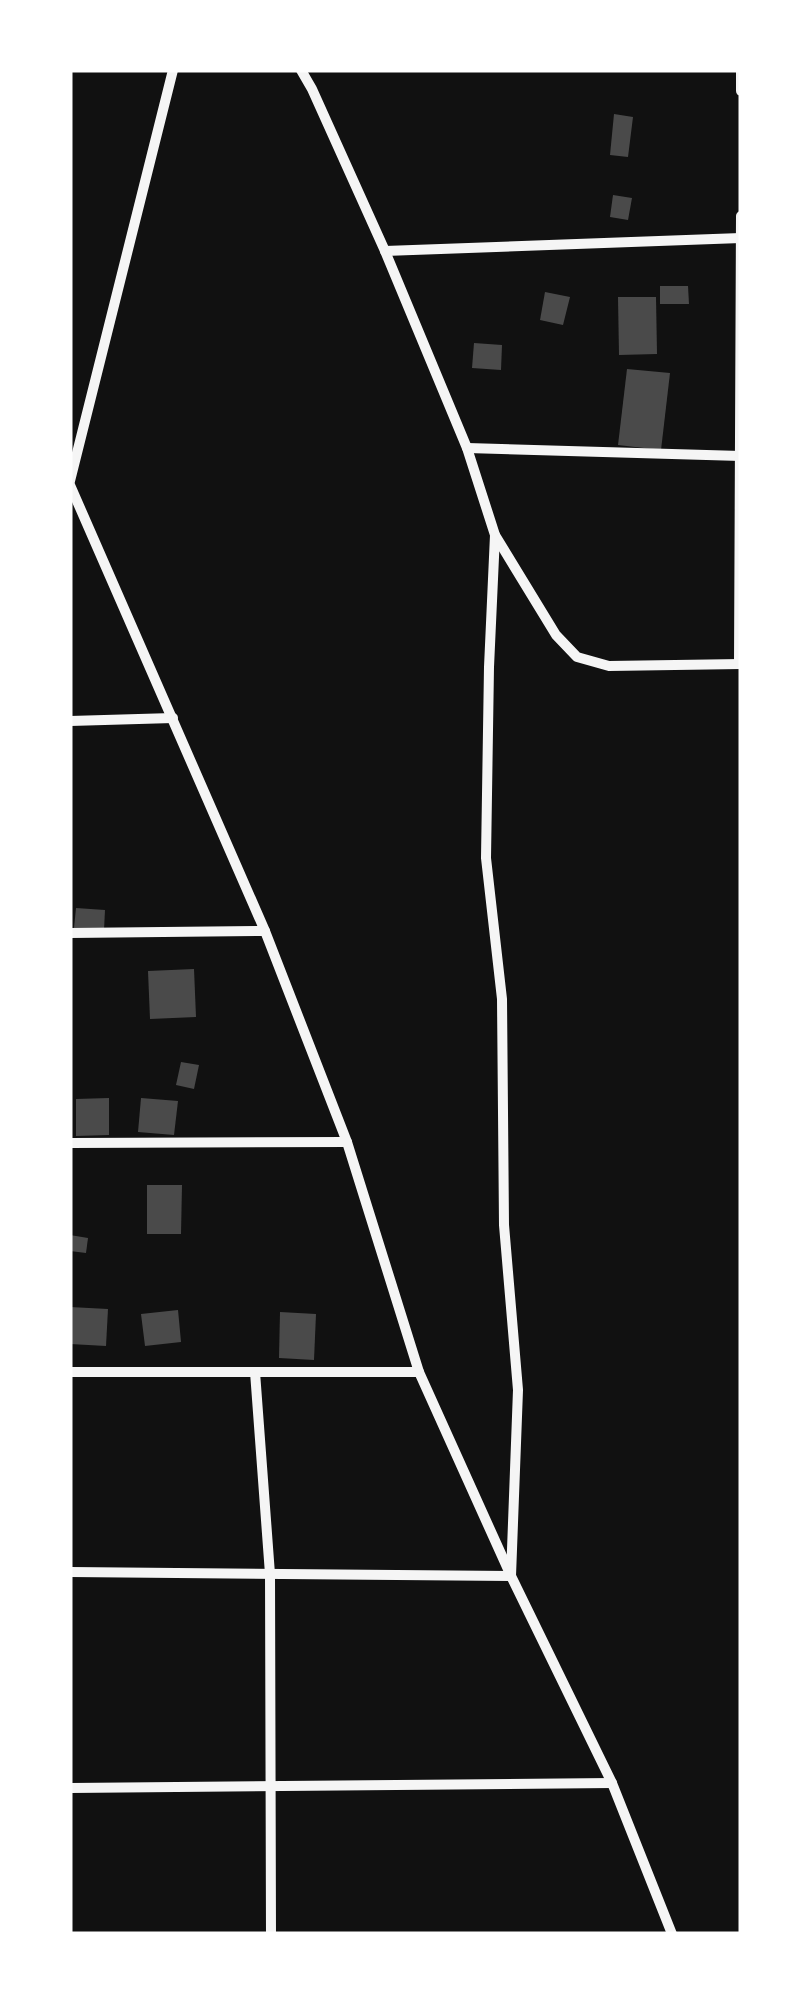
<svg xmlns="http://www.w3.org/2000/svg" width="811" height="2004" viewBox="0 0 811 2004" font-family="Poppins,sans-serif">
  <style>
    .building { fill: #4a4a4a }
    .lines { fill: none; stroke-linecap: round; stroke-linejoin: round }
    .minor { stroke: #f5f5f5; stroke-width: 10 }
  </style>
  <rect width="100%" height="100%" fill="#111"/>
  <!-- building -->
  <g class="building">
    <path d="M614,114l19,3 -5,40 -18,-2z"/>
    <path d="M613,195l19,3 -4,22 -18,-3z"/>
    <path d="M660,286h28l1,18h-29z"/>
    <path d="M545,292l25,5 -7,28 -23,-5z"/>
    <path d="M618,297h38l1,57 -38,1z"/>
    <path d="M474,343l28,2 -1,25 -29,-2z"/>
    <path d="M627,369l43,4 -9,77 -43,-5z"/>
    <path d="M76,908l29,2 -1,20 -30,-2z"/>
    <path d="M194,969l2,48 -46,2 -2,-48z"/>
    <path d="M181,1062l18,3 -5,24 -18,-4z"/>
    <path d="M109,1098v37l-33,1v-37z"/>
    <path d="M141,1098l37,3 -4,34 -36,-3z"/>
    <path d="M147,1185h35l-1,49h-34z"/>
    <path d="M70,1235l18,3 -2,15 -16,-2z"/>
    <path d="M70,1307l38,2 -2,37 -36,-2z"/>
    <path d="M178,1310l3,32 -36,4 -4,-32z"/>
    <path d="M280,1312l36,2 -2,46 -35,-2z"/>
  </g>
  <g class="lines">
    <!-- minor -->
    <g class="minor">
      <path d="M301,70l11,19 73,162 82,197 28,87 61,100 21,22 32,9 132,-2"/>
      <path d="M741,70v21"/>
      <path d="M385,251l356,-13"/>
      <path d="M467,448l274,8"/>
      <path d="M70,481l103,-411"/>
      <path d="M70,485l195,446 82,211 72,230 92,204 101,207 60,151"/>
      <path d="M739,664l2,-448"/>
      <path d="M70,721l103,-3"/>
      <path d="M70,933l195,-2"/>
      <path d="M70,1143l277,-1"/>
      <path d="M70,1372h349"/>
      <path d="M255,1372l15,202 1,360"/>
      <path d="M70,1572l441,4 7,-186 -14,-165 -2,-226 -16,-141 3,-191 6,-132"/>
      <path d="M70,1788l542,-5"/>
    </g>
  </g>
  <!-- border -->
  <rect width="811" height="2004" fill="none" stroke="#ffffff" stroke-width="145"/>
</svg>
